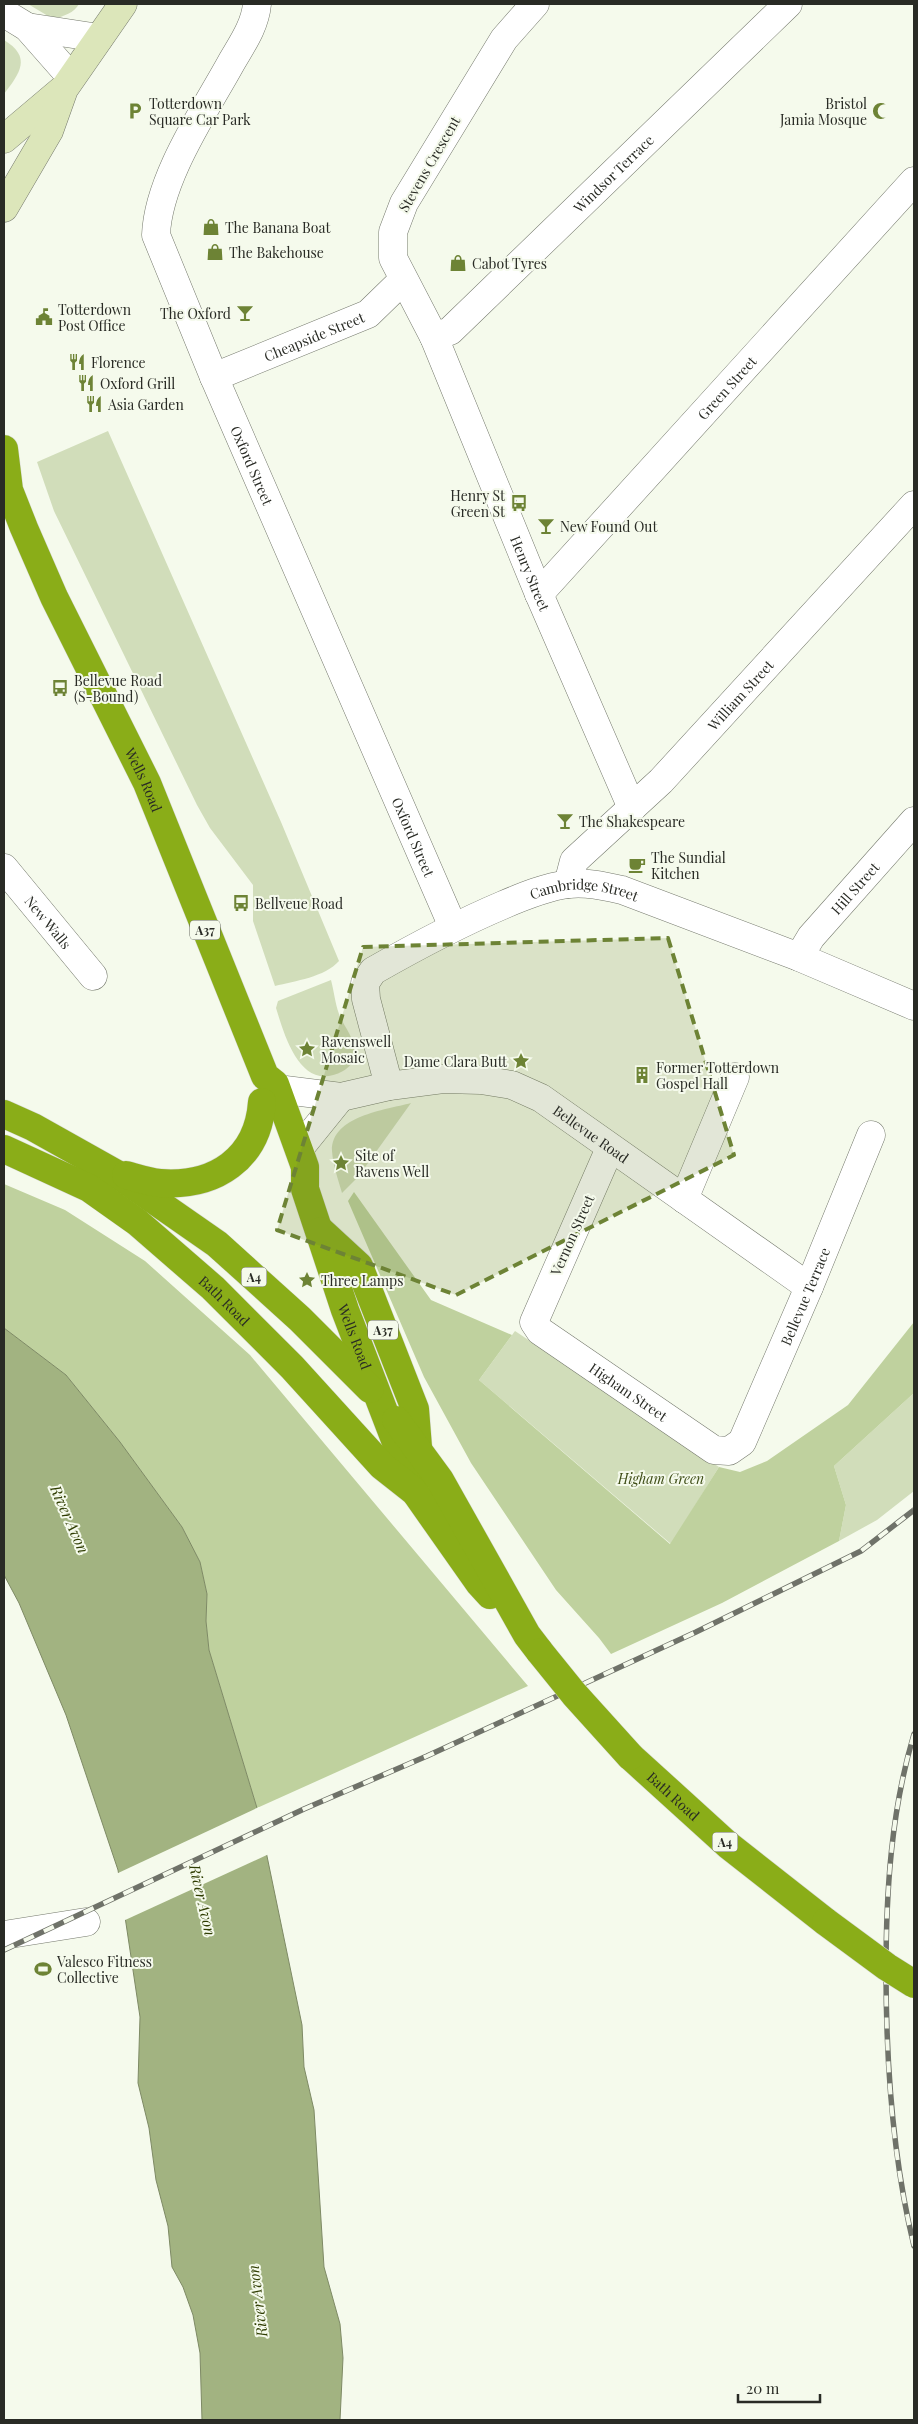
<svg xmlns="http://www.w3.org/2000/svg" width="918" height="2424" viewBox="0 0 918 2424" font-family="'Playfair Display',serif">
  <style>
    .green { fill: #d1ddba }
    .forest { fill: #bfd19e }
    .water { fill: #a2b381; stroke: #7e8a65 }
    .pier { fill: #f5faec }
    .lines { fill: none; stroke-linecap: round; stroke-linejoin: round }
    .street-casing { stroke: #75796d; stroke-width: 29 }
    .secondary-casing { stroke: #75796d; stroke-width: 29 }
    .highway-casing { stroke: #d8d9d8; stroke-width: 29 }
    .street { stroke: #fff; stroke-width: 28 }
    .secondary { stroke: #dce6ba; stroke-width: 28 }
    .highway { stroke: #8aad18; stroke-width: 28 }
    .rail-casing { stroke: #6f7269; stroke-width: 5.5 }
    .rail { stroke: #f5faec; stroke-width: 4; stroke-dasharray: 11; stroke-linecap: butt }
    .highway-bridge-casing { stroke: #d8d9d8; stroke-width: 29; stroke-linecap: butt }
    .highway-bridge { stroke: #8aad18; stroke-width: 28 }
    .marked { fill: #6d8335; fill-opacity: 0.2; stroke: #6d8335; stroke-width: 4; stroke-dasharray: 10 6; stroke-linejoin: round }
    .labels { text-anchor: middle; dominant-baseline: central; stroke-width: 4; stroke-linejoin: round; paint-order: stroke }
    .shield { fill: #f5faec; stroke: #666961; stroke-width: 1 }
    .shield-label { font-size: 12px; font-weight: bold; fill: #292b25 }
    .poi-label { font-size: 14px; fill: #292b25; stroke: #f5faec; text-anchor: start }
    .street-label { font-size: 14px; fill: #292b25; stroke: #f5faec }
    .park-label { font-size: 14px; font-style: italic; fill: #3e4d16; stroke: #f5faec }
    .water-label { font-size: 15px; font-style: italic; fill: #2f3d02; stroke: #f5faec }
  </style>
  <rect width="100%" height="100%" fill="#f5faec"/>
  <!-- green -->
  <g class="green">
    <path d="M28,4h51c-5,9 -15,12 -26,15z"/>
    <path d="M4,40c28,17 16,33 0,54z"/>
    <path d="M108,431l173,391 58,139c-14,16 -44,20 -64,25l-22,-65v-36l-43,-57 -13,-23 -143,-294 -17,-49z"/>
    <path d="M331,980c3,11 4,23 8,34 5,13 16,24 16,39 1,7 -6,15 -12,18 -42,23 -58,-34 -67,-63l2,-7z"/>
    <path d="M411,1103l-53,74 -16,16c-4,-14 -9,-28 -10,-42 -1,-35 53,-41 79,-48z"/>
    <path d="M515,1331l204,136 -48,77 -192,-164z"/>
    <path d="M914,1393v98l-37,29 -38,21 7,-36 -12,-39z"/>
  </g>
  <!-- forest -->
  <g class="forest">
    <path d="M4,1184l61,26 80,51 105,94 278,331 -271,122 -48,-158 -3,-29 1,-27 -7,-32 -18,-35 -62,-85 -54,-67 -62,-47z"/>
    <path d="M354,1192l77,108 81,35 -33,45 191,164 49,-77 21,5 27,-11 81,-56 66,-83v71l-80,73 12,39 -7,36 -117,62 -111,51 -12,-16 -43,-48 -85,-127 -47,-86 -76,-176z"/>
  </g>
  <!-- water -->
  <path class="water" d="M4,1328l62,47 54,67 62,85 18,35 7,32 -1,27 3,29 48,158 45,217 2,42 10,43 10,157 16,57 3,34 -3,62h-138l-2,-67 -7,-38 -10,-28 -11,-20 -4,-41 -12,-46 -7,-52 -11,-45 2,-66 -22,-147 -52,-155 -47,-112 -15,-28z"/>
  <!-- pier -->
  <path class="pier" d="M259,1807l10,47 -146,67 -7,-47z"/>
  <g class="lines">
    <!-- street casing -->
    <g class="street-casing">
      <g id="street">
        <path id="s1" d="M257,4c-2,22 -15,40 -26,59 -27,49 -73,116 -75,172l58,142 239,550"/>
        <path id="s2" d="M535,4l-31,35 -100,164 -11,29v26l41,79 105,257 93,214"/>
        <path d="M4,13l23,14 44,50"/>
        <path d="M27,27l72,11"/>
        <path id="s3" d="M434,337l16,-6 338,-327"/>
        <path id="s4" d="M214,377l154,-63 35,-34"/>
        <path id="s5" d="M539,594l375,-413"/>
        <path id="s6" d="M4,868l89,108"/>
        <path id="s7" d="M568,884l6,-23 87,-80 253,-276"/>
        <path id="s8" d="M799,957l12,-20 103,-116"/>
        <path id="s9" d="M389,1086l-23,-87 -1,-16 8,-12c42,-24 85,-47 130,-66 21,-9 43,-18 65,-21 19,-2 36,2 54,6l177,67 115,49"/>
        <path id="s10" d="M277,1089l64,8 48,-11 54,-7 38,1 31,5 29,13 268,189"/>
        <path id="s11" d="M610,1148l-76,174 6,9 174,119 15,1 13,-9 67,-155 62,-152"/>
        <path d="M299,1149l42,-52"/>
        <path d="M684,1199l51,-122"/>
        <path d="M4,1935l82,-13"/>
      </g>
    </g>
    <!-- secondary casing -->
    <g class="secondary-casing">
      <g id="secondary">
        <path d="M4,139l58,-49"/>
        <path d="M4,208l45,-77 15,-42 59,-85"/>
      </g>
    </g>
    <!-- highway casing -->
    <g class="highway-casing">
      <g id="highway">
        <path id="s12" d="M4,449l5,41 15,38 30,69 93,186 118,293 10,8 30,83v22l40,121 70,182"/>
        <path d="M4,1114l29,13 82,46 102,71 83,75 70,70"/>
        <path id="s13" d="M4,1149l85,39 48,34 76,66 79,79 90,99 33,26 64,91 11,12"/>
        <path d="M126,1175c11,3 23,7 34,8 55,4 98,-24 102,-81"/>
        <path d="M321,1231l38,35 56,143 3,38"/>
        <path d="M396,1420l44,60 87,155 13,17"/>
        <path id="s14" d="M630,1756l98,89 98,77"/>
      </g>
    </g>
    <!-- street -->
    <use href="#street" class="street"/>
    <!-- secondary -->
    <use href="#secondary" class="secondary"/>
    <!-- highway -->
    <use href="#highway" class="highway"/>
    <!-- rail casing -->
    <g class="rail-casing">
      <g id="rail">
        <path d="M914,1734c-23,77 -28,158 -28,237 0,92 6,185 28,275"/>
        <path d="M4,1950l300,-141 123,-53 269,-124 165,-81 53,-41"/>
      </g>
    </g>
    <!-- rail -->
    <use href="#rail" class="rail"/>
    <!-- highway-bridge casing -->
    <g class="highway-bridge-casing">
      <g id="highway-bridge">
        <path d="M540,1652l34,42 56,62"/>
        <path d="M826,1922l61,45 27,17"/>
      </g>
    </g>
    <!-- highway-bridge -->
    <use href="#highway-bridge" class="highway-bridge"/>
  </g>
  <!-- marked area -->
  <path class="marked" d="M668,938l66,217 -278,140 -179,-65 86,-283z"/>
  <!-- icons -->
  <defs>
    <g id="parking-bare" transform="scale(1.35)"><path d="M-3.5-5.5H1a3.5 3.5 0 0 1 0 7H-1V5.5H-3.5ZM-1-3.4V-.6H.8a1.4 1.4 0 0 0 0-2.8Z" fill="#6d8335" stroke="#f5faec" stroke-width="2.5" paint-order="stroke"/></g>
    <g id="mosque-bare" transform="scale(1.35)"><path d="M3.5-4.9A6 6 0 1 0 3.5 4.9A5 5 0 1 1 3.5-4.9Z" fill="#6d8335" stroke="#f5faec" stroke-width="2.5" paint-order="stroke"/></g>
    <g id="shop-bare" transform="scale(1.35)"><path d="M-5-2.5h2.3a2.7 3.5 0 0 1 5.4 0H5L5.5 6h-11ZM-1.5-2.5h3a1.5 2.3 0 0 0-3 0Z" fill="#6d8335" stroke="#f5faec" stroke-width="2.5" paint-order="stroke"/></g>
    <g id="bar-bare" transform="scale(1.35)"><path d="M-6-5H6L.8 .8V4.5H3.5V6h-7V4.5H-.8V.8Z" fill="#6d8335" stroke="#f5faec" stroke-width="2.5" paint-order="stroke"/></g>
    <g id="civic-bare" transform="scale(1.35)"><path d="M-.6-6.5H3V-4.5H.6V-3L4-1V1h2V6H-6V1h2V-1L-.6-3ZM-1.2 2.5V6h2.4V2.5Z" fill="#6d8335" stroke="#f5faec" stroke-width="2.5" paint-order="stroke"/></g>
    <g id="restaurant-bare" transform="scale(1.35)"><path d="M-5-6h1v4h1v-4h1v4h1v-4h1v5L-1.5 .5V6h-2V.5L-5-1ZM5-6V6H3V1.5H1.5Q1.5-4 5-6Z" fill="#6d8335" stroke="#f5faec" stroke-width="2.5" paint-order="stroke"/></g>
    <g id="bus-bare" transform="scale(1.35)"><path d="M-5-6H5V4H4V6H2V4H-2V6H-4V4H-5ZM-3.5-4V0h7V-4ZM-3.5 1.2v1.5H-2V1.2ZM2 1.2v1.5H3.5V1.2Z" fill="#6d8335" stroke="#f5faec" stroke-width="2.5" paint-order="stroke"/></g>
    <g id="cafe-bare" transform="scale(1.35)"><path d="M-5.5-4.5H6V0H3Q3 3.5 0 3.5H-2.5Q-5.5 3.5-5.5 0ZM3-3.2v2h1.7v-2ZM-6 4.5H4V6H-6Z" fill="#6d8335" stroke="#f5faec" stroke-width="2.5" paint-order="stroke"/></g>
    <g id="sight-bare" transform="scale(1.35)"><path d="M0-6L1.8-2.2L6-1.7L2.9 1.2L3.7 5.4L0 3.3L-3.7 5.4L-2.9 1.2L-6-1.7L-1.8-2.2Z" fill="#6d8335" stroke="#f5faec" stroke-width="2.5" paint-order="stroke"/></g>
    <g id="building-bare" transform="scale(1.35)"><path d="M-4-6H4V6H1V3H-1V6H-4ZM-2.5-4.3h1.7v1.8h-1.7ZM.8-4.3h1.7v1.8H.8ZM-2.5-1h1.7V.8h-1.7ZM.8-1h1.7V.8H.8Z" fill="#6d8335" stroke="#f5faec" stroke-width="2.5" paint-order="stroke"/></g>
    <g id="stadium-bare" transform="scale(1.35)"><path d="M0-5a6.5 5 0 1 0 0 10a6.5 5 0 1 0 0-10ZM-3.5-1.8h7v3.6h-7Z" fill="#6d8335" stroke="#f5faec" stroke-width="2.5" paint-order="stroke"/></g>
  </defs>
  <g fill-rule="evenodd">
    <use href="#parking-bare" x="135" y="111"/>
    <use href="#mosque-bare" x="881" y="111"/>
    <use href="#shop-bare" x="211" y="227"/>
    <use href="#shop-bare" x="215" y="252"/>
    <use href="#shop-bare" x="458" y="263"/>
    <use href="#bar-bare" x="245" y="313"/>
    <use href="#civic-bare" x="44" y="317"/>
    <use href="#restaurant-bare" x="77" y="362"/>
    <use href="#restaurant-bare" x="86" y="383"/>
    <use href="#restaurant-bare" x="94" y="404"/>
    <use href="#bus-bare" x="519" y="503"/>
    <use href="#bar-bare" x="546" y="526"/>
    <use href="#bus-bare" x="60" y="688"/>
    <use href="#bar-bare" x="565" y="821"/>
    <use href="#cafe-bare" x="637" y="865"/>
    <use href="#bus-bare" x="241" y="903"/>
    <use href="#sight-bare" x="307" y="1049"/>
    <use href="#sight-bare" x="521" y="1061"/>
    <use href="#building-bare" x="642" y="1075"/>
    <use href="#sight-bare" x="341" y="1163"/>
    <use href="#sight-bare" x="307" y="1280"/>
    <use href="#stadium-bare" x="43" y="1969"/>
  </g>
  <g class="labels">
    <!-- shield labels -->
    <g class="shield">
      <rect x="190" y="920.5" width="30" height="19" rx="4"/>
      <rect x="241.5" y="1267.5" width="25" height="19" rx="4"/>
      <rect x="368" y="1320.5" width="30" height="19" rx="4"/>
      <rect x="712.5" y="1832.5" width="25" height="19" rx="4"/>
    </g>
    <g class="shield-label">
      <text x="205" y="930">A37</text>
      <text x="254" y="1277">A4</text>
      <text x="383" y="1330">A37</text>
      <text x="725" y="1842">A4</text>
    </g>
    <!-- poi labels -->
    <g class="poi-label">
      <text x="149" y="103">Totterdown<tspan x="149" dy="16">Square Car Park</tspan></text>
      <text x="867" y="103" text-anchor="end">Bristol<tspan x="867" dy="16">Jamia Mosque</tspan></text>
      <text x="225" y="227">The Banana Boat</text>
      <text x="229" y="252">The Bakehouse</text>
      <text x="472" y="263">Cabot Tyres</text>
      <text x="58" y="309">Totterdown<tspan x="58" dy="16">Post Office</tspan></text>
      <text x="231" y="313" text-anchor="end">The Oxford</text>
      <text x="91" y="362">Florence</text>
      <text x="100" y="383">Oxford Grill</text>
      <text x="108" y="404">Asia Garden</text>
      <text x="505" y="495" text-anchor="end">Henry St<tspan x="505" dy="16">Green St</tspan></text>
      <text x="560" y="526">New Found Out</text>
      <text x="74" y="680">Bellevue Road<tspan x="74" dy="16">(S-Bound)</tspan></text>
      <text x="579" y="821">The Shakespeare</text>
      <text x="651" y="857">The Sundial<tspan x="651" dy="16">Kitchen</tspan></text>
      <text x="255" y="903">Bellveue Road</text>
      <text x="321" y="1041">Ravenswell<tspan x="321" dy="16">Mosaic</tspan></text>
      <text x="507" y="1061" text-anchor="end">Dame Clara Butt</text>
      <text x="656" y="1067">Former Totterdown<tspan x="656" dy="16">Gospel Hall</tspan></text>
      <text x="355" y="1155">Site of<tspan x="355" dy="16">Ravens Well</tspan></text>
      <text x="321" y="1280">Three Lamps</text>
      <text x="57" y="1961">Valesco Fitness<tspan x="57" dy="16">Collective</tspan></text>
    </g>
    <!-- street labels -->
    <g class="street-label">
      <text transform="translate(429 164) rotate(-60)">Stevens Crescent</text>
      <text stroke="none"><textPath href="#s3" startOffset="244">Windsor Terrace</textPath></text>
      <text stroke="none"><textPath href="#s4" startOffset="108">Cheapside Street</textPath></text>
      <text stroke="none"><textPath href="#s5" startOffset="279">Green Street</textPath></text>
      <text stroke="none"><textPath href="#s1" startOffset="504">Oxford Street</textPath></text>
      <text stroke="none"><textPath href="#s2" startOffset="640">Henry Street</textPath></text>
      <text stroke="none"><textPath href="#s7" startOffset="259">William Street</textPath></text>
      <text stroke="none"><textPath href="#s12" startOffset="361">Wells Road</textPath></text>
      <text stroke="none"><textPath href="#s1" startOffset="909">Oxford Street</textPath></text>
      <text stroke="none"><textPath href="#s8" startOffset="89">Hill Street</textPath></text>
      <text stroke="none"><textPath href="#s9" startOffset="351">Cambridge Street</textPath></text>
      <text stroke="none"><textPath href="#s6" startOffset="70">New Walls</textPath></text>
      <text stroke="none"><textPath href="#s10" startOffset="331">Bellevue Road</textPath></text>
      <text transform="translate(572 1235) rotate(-66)">Vernon Street</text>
      <text stroke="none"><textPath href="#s11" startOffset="601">Bellevue Terrace</textPath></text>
      <text stroke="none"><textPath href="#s13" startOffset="270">Bath Road</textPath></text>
      <text stroke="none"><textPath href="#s12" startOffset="960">Wells Road</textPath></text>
      <text stroke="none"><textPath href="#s11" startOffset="308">Higham Street</textPath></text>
      <text stroke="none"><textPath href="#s14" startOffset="59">Bath Road</textPath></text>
    </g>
    <!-- park labels -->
    <g class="park-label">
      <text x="661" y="1478">Higham Green</text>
    </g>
    <!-- water labels -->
    <g class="water-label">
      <text transform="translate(70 1519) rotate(66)">River Avon</text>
      <text transform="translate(203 1900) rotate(77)">River Avon</text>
      <text transform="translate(257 2301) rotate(-97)">River Avon</text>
    </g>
  </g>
  <!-- border -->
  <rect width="918" height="2424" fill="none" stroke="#292b25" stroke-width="10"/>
  <!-- scale -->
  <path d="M738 2394v8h82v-8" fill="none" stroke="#292b25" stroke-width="2.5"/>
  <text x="746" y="2394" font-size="15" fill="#292b25" stroke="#f5faec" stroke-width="4" paint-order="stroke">20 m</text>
</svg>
